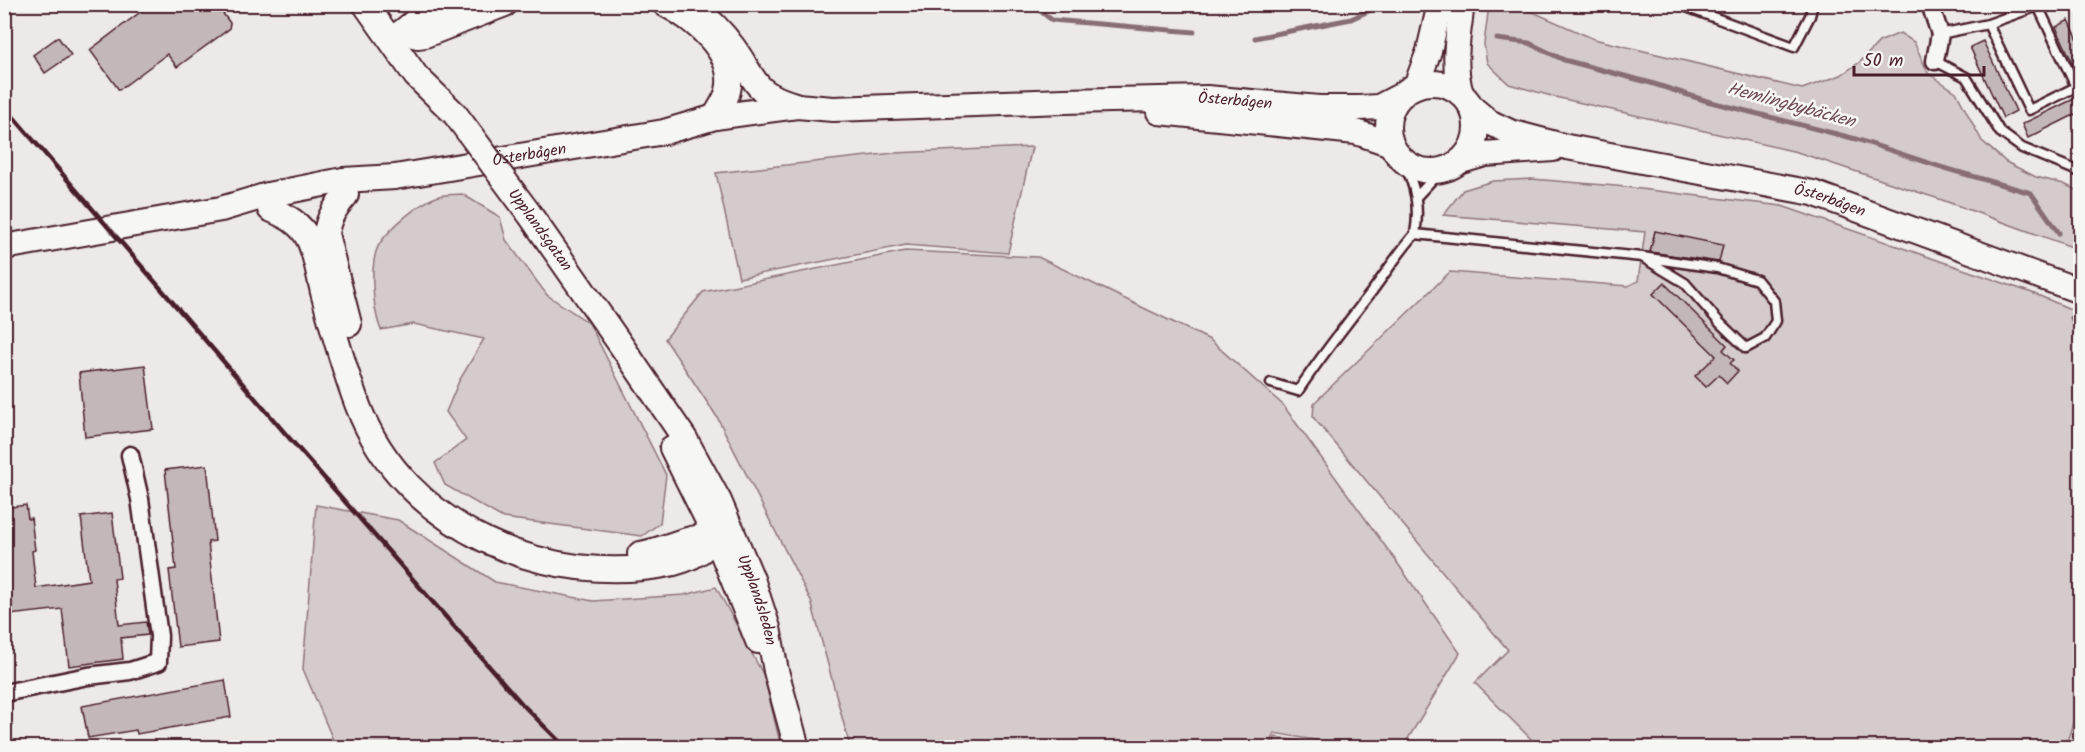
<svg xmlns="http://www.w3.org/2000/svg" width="2085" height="752" viewBox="0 0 2085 752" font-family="Kalam,sans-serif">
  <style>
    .green { fill: #d4cbca; stroke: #8f757a; stroke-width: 1.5 }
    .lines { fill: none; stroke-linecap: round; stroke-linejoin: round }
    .stream { stroke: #886e73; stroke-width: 5 }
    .building { fill: #c4b7b7; stroke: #4a1f2b; stroke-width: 1.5 }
    .lane-casing { stroke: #4a1f2b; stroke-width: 13 }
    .street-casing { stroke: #4a1f2b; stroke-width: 21 }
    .secondary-casing { stroke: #4a1f2b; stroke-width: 28 }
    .lane { stroke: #f6f6f2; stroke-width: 8 }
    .street { stroke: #f6f6f2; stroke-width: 16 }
    .secondary { stroke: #f6f6f2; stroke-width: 24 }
    .rail { stroke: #4a1f2b; stroke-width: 4.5 }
    .secondary-bridge-casing { stroke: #4a1f2b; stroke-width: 28; stroke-linecap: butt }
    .secondary-bridge { stroke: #f6f6f2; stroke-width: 24 }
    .labels { text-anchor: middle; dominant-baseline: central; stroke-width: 5; stroke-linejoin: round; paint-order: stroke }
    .street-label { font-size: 16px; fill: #4a1f2b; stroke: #f6f6f2 }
    .water-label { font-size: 18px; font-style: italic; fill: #6e4d55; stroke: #f6f6f2 }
  </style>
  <rect width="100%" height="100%" fill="#ece9e6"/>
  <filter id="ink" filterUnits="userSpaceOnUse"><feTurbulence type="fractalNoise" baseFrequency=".0167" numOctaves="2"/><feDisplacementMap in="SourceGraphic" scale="12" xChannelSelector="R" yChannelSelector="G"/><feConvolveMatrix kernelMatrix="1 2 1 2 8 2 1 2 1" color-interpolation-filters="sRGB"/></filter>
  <g filter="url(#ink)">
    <!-- green -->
    <g class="green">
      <path d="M1489,5h28l77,34 208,50 39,-14 19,-13 19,-20 21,-9 14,9 14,31 28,19 26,49 24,21 30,15 28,7 16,8v58l-138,-50 -145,-48 -242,-55 -46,-13 -22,-21 -3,-19z"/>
      <path d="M1032,147l-24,106 -102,-8 -167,33 -23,-105 178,-20z"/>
      <path d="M1532,179l84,7 166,20 253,88 45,19v349l-1,42 -14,44 -526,-1 -64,-64 33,-33 -195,-233 1,-14 136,-131 178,14 10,-5 7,-49 -202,-17 20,-25 30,-9z"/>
      <path d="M462,194l38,23 6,23 41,55 42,28 77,152 -6,48 -18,13 -139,-18 -58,-33 -10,-22 31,-23 -20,-28 13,-31 25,-42 -70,-15 -33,6c-8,-19 -13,-69 -1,-87 12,-17 40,-41 59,-47 7,-2 16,-1 23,-2z"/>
      <path d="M905,251l133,6 172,83 73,65 113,156 64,92 -57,94h-48l-81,-14 -4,15 -420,-1 -39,-146 -94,-184 -52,-78 38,-47z"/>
      <path d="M316,505l82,15 97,62 98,19 91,-6 32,-8 48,89 17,71h-445l-33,-78z"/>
      <path d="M1275,737l56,10h-58z"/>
    </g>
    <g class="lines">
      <!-- stream -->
      <g class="stream">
        <path d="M1031,4l21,16 142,12"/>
        <path d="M1255,38l96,-19 24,-11 17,-1"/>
        <path d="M1497,39l32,4 35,17 87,23 56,18 149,38 88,29 87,25 28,40"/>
        <path d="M2072,318l8,18"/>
      </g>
    </g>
    <!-- building -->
    <g class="building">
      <path d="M151,4h65l14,19 -1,6 -52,38 -10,-13 -48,36 -29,-40z"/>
      <path d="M2069,20l11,24v35l-24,-52z"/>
      <path d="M58,37l13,18 -26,18 -12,-18z"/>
      <path d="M1983,41l33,70 -13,7 -33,-71z"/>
      <path d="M2080,96v16l-52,26 -6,-14z"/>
      <path d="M1655,231l68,14 -4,17 -69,-10z"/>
      <path d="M1664,283l63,62 -4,5 11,10 -4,3 8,8 -11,12 -8,-8 -13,12 -11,-11 21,-20 -63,-62z"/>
      <path d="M145,365l8,64 -68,8 -6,-64z"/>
      <path d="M207,465l8,76 -7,1 11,100 -41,5 -9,-77 7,-1 -11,-99z"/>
      <path d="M26,505l2,14 3,-1 4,32 -3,1 4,37 53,-8 -8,-63 31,-4 8,65 -6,1 5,46 27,-3 2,13 -27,3 2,21 -54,7 -7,-57 -53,6 -5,-37v-70z"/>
      <path d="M225,680l6,37 -94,17 -1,-4 -48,8 -6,-32z"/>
    </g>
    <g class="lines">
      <!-- lane casing -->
      <g class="lane-casing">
        <g id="lane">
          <path d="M1678,4l116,43 16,-31 3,-12"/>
          <path d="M1940,34l48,-10 50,-18 38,81 -47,23 -41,-86"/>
          <path d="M1935,61l31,16 34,55 22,16 58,24"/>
          <path d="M1403,161c12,24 17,45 12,73l227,23 75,11 40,12 17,21 2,20 -11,17 -19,10 -26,-25 -35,-40 -43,-26"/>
          <path d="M1417,196l15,-16 17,-12"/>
          <path d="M1271,383l27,8c23,-35 49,-68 75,-101 14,-19 26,-38 42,-56"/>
        </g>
      </g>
      <!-- street casing -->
      <g class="street-casing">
        <g id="street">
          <path d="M1930,4l10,30 -5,27"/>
          <path d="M4,693l84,-17 42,-5 28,-9 1,-26 -19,-137 -10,-44"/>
        </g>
      </g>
      <!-- secondary casing -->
      <g class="secondary-casing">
        <g id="secondary">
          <path d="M365,4l51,72 39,38"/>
          <path d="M665,4c29,15 72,49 63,87 -2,9 -9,18 -13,26"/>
          <path d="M691,4c16,13 30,26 42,43 24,33 18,45 62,58"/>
          <path d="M402,32l16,4 7,-1 80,-31"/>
          <path d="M392,38l10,-6 22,-18 32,-10"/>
          <circle cx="1432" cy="127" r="44"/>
          <path d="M1416,86l13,-35 11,-47"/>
          <path d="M1461,94c-9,-30 -3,-59 1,-90"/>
          <path id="s1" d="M1471,107l18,15 21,10 57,15 246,46 267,98"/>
          <path d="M1159,112l197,20 35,12"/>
          <path d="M1461,161l24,-7 68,-5"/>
          <path d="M346,195c-10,12 -18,22 -20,39l23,90"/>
          <path d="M270,209c16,7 31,14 39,31 7,15 10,36 14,52 10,38 21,77 35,114 47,123 191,184 316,157 11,-3 23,-8 32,-16 4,-3 6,-8 10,-10 4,-3 11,-5 16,-7"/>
          <path id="s2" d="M528,212l95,136 62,91 34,62 33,78 16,49 8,43 21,77"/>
          <path id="s3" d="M4,247l217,-38 47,-14 75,-15 52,-3 269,-45 51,-15 82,-11 36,3 231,-8 143,-3 112,10h40l20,-1 23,-12"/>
          <path d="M672,448l44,89 42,104"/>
          <path d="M640,554c27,-4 48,-20 76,-17"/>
        </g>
      </g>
      <!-- lane -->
      <use href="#lane" class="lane"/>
      <!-- street -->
      <use href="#street" class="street"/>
      <!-- secondary -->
      <use href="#secondary" class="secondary"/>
      <!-- rail -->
      <path class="rail" d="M4,106l280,326 238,272 44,44"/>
      <!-- secondary-bridge casing -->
      <g class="secondary-bridge-casing">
        <path id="secondary-bridge" d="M455,114l73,98"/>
      </g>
      <!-- secondary-bridge -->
      <use href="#secondary-bridge" class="secondary-bridge"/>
    </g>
  </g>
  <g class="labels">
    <!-- street labels -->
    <g class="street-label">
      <text stroke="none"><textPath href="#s3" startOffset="1245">Österbågen</textPath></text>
      <text stroke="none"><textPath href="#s3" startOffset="534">Österbågen</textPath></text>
      <text stroke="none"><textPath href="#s1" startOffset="374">Österbågen</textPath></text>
      <text transform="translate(540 230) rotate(54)">Upplandsgatan</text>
      <text stroke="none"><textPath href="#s2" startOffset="453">Upplandsleden</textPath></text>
    </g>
    <!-- water labels -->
    <g class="water-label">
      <text transform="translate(1791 106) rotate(15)">Hemlingbybäcken</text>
    </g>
  </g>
  <!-- margin -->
  <rect width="2085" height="752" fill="none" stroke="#f6f6f2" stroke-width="24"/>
  <rect x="12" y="12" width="2061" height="728" fill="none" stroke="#4a1f2b" stroke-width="2" filter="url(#ink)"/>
  <!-- scale -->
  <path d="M1854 66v9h130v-9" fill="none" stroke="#4a1f2b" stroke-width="3"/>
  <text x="1863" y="66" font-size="18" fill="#4a1f2b" stroke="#f6f6f2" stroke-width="4.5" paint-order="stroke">50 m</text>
</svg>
